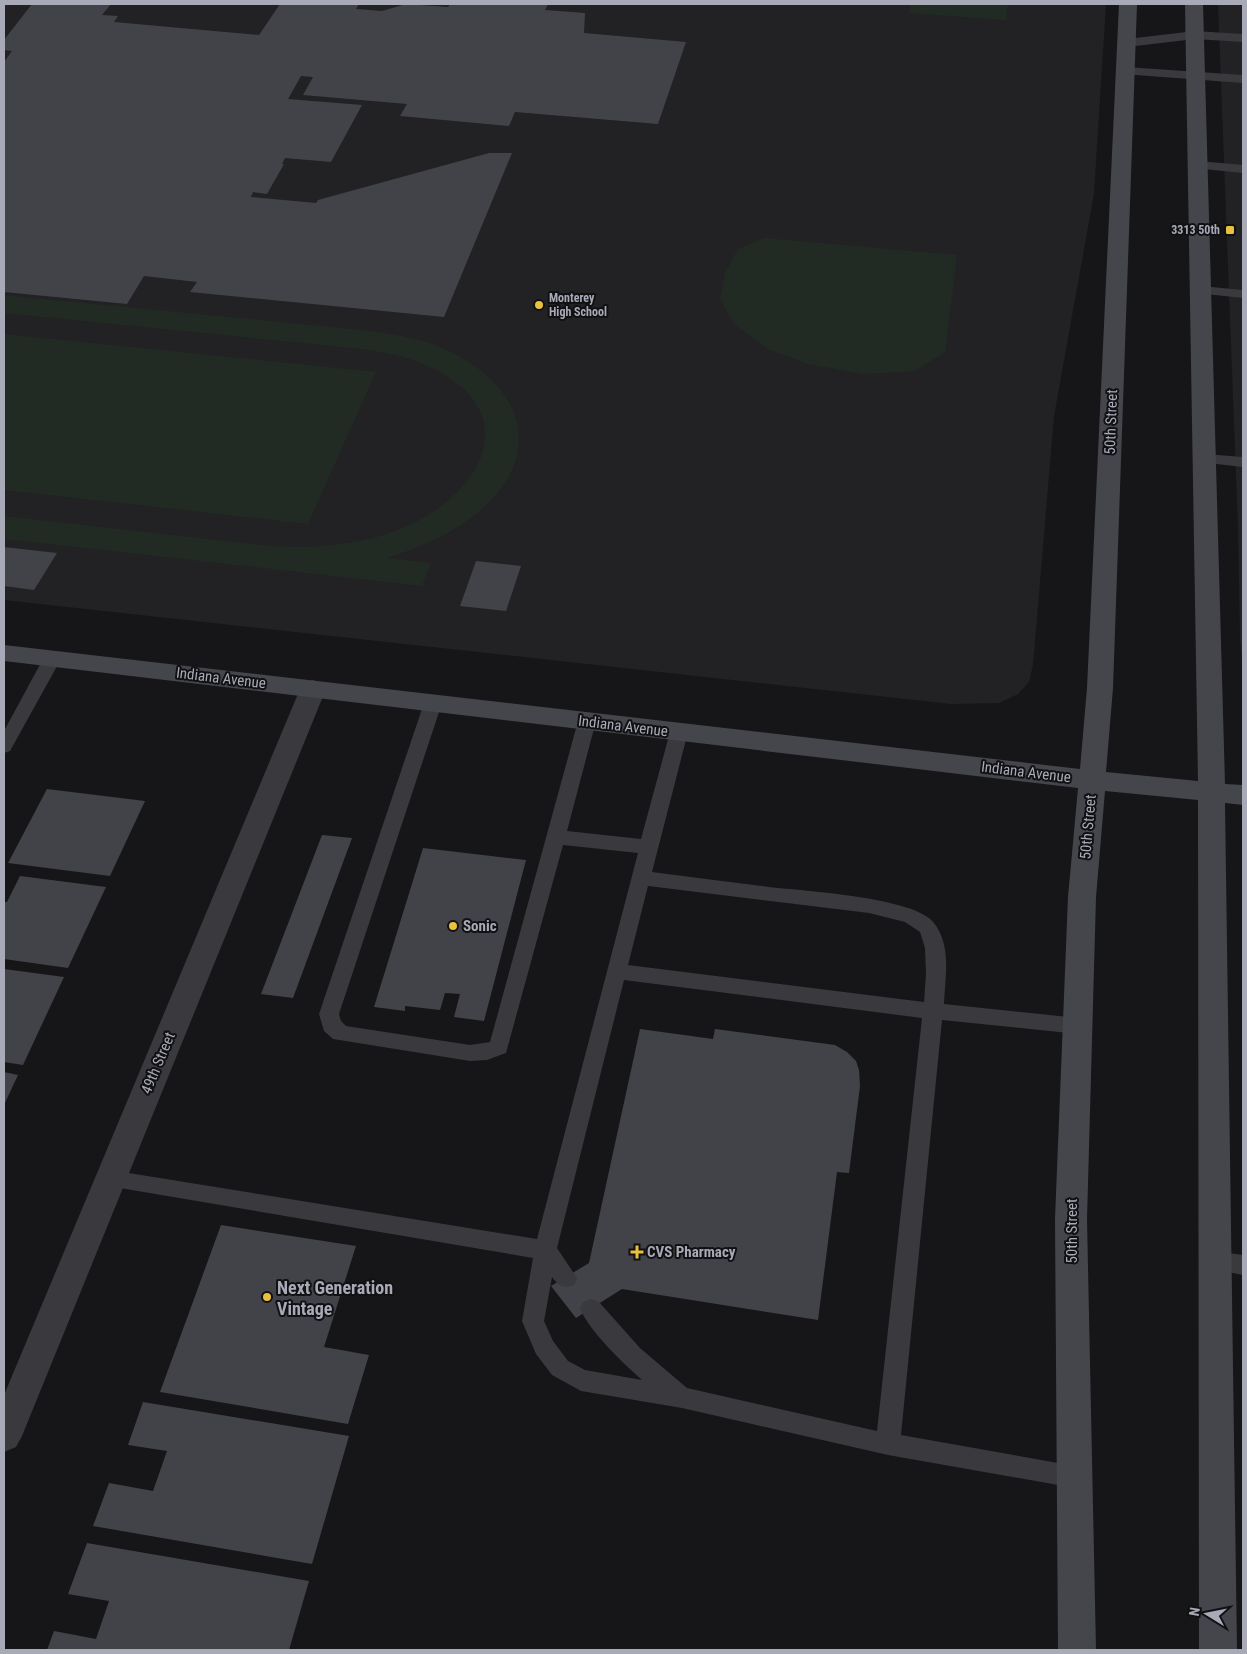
<svg xmlns="http://www.w3.org/2000/svg" width="1247" height="1654" viewBox="0 0 1247 1654" font-family="'Roboto Condensed',sans-serif">
  <style>
    .built { fill: #222225 }
    .green { fill: #222a24 }
    .building { fill: #424348 }
    .lines { fill: none; stroke-linecap: round; stroke-linejoin: round }
    .service { fill: #39393e; fill-rule: evenodd }
    .minor { fill: #39393e; fill-rule: evenodd }
    .secondary { fill: #45464c; fill-rule: evenodd }
    .poi-dot { fill: #eac13c; stroke: #111113; stroke-width: 2 }
    .labels { text-anchor: middle; dominant-baseline: central; stroke-width: 4; stroke-linejoin: round; paint-order: stroke }
    .far-poi-label { font-size: 12px; font-weight: bold; fill: #a8abb7; stroke: #111113; text-anchor: end }
    .street-label { font-size: 15px; fill: #a8abb7; stroke: #111113 }
    .poi-label { font-size: 15px; font-weight: bold; fill: #a8abb7; stroke: #111113; text-anchor: start }
    .near-poi-label { font-size: 18px; font-weight: bold; fill: #a8abb7; stroke: #111113; text-anchor: start }
  </style>
  <rect width="100%" height="100%" fill="#161618"/>
  <!-- built -->
  <g class="built">
    <path d="M4,4h1102l-12,190 -40,222 -21,249 -4,17 -11,12 -19,9 -48,1 -947,-104z"/>
    <path d="M1218,4h25v667l-3,-33 -2,-111z"/>
  </g>
  <!-- green -->
  <g class="green">
    <path d="M911,4h97l-2,16 -97,-7z"/>
    <path d="M764,238l193,17 -12,97 -30,19 -51,3 -56,-10 -40,-15 -34,-25 -14,-25 5,-26 13,-24z"/>
    <path d="M4,295l366,36c27,4 56,8 81,21 78,38 94,110 21,165 -26,20 -55,31 -85,41l44,5 -9,23 -418,-47v-23l265,30c54,3 112,-2 159,-31 57,-35 86,-98 17,-140 -26,-16 -54,-22 -83,-26l-358,-36z"/>
    <path d="M4,334l372,38 -68,152 -304,-34z"/>
  </g>
  <!-- building -->
  <g class="building">
    <path d="M32,4h79l-9,11 16,1 -4,6 145,13 21,-31h79l-3,5 26,2 24,-7 42,3 2,-3h98l-3,6 40,3 -1,20 102,9 -28,82 -143,-12 -6,14 -109,-10 7,-12 -104,-9 10,-18 -12,-1 -13,23 74,6 -31,57 -46,-4 -3,6h2l-17,30 -14,-2 -2,5 65,6 2,-3 171,-47h23l-68,164 -254,-25 7,-10 -53,-6 -17,28 -123,-12v-230l8,-11 -8,-1v-10z"/>
    <path d="M4,547l53,6 -23,37 -30,-4z"/>
    <path d="M476,561l45,5 -15,45 -46,-5z"/>
    <path d="M47,789l98,12 -35,75 -102,-13z"/>
    <path d="M322,835l30,3 -59,160 -32,-4z"/>
    <path d="M423,848l103,12 -42,161 -30,-4 6,-23 -15,-1 -5,17 -35,-4v5l-31,-4z"/>
    <path d="M20,876l86,11 -38,81 -64,-9v-57h3z"/>
    <path d="M4,969l60,8 -41,88 -19,-3z"/>
    <path d="M640,1029l73,10 2,-10 120,16 12,7 9,9 3,9 1,16 -11,87 -12,-1 -19,148 -196,-31 -46,29 -25,-32 38,-23z"/>
    <path d="M4,1072l14,3 -14,30z"/>
    <path d="M221,1225l135,21 -32,101 45,8 -21,69 -188,-32z"/>
    <path d="M143,1402l206,34 -37,128 -219,-38 16,-43 44,8 14,-40 -39,-6z"/>
    <path d="M87,1543l222,38 -20,69h-242l7,-19 42,8 13,-38 -41,-7z"/>
  </g>
  <g class="lines">
    <!-- service -->
    <g class="service">
      <path d="M1195,31l48,3v8l-48,-3 -68,8 -6,-4 6,-4z"/>
      <path d="M1126,67l117,8v8l-121,-9 -2,-3 2,-3z"/>
      <path d="M1198,161l45,4v8l-50,-5 -2,-3z"/>
      <path d="M1201,286l42,4v8l-47,-5 -2,-3 2,-3z"/>
      <path d="M1205,454l38,3v10l-44,-5 -2,-3 2,-3z"/>
      <path d="M52,653l6,2 3,4 -51,92 -6,2v-22l39,-72 3,-4z"/>
      <path d="M433,697l6,2 3,4 -103,311 2,7 5,5 124,19 20,-3 88,-321 3,-4 6,-2 6,2 3,4 -29,110 74,8 29,-107 3,-4 6,-2 6,2 3,4 -36,140c39,5 78,10 117,15 34,4 146,10 165,36 18,23 11,54 10,81l134,14 7,2 3,6 -3,6 -7,2 -136,-14 -41,415 174,31 9,3 3,8 -3,8 -9,3 -187,-33 -206,-47 -101,-17 -29,-16 -16,-21 -14,-33 11,-63 -431,-73 -3,-6 3,-6 8,-3 427,69 101,-386 -75,-8 -57,208 -19,7 -17,1 -137,-22 -9,-8 -5,-17 105,-311 3,-4zM648,886l221,27 36,9 15,10 5,16 1,26 -2,28 -296,-37zM624,980l298,38 -45,413 -190,-43 -47,-40 -41,-46 -8,-3 -8,3 -3,7c12,25 41,52 62,71l-57,-10 -17,-9 -15,-20 -9,-20 8,-44c7,9 11,12 22,8l3,-7 -20,-30z"/>
      <path d="M1215,1251l28,4v20l-36,-7 -3,-7 3,-7z"/>
    </g>
    <!-- minor -->
    <path class="minor" d="M313,680l9,3 4,6 -304,747 -6,11 -12,5v-57l296,-706 4,-6z"/>
    <!-- secondary -->
    <path class="secondary" d="M1119,4h18l-24,684 -7,84 92,9 -13,-777h18l22,780 18,1v20l-18,-2 12,847h-38l-1,-850 -93,-9 -9,106 -9,322 9,431h-38l-3,-431 13,-322 10,-109 -1074,-127v-16l1076,124 7,-81z"/>
  </g>
  <!-- markers -->
  <g class="poi-dot">
    <rect x="1225" y="225" width="10" height="10" rx="2.5"/>
    <circle cx="539" cy="305" r="5"/>
    <circle cx="453" cy="926" r="5"/>
    <path d="M634.5 1244.5h5v5h5v5h-5v5h-5v-5h-5v-5h5z"/>
    <circle cx="267" cy="1297" r="5"/>
  </g>
  <g class="labels">
    <!-- far-poi labels -->
    <g class="far-poi-label">
      <text x="1220" y="230">3313 50th</text>
      <text x="549" y="298" text-anchor="start">Monterey<tspan x="549" dy="14">High School</tspan></text>
    </g>
    <!-- street labels -->
    <g class="street-label">
      <text transform="translate(1111 422) rotate(-88)">50th Street</text>
      <text transform="translate(221 678) rotate(7)">Indiana Avenue</text>
      <text transform="translate(623 726) rotate(7)">Indiana Avenue</text>
      <text transform="translate(1026 772) rotate(7)">Indiana Avenue</text>
      <text transform="translate(1088 827) rotate(-85)">50th Street</text>
      <text transform="translate(158 1063) rotate(-67)">49th Street</text>
      <text transform="translate(1072 1231) rotate(-90)">50th Street</text>
    </g>
    <!-- poi labels -->
    <g class="poi-label">
      <text x="463" y="926">Sonic</text>
      <text x="647" y="1252">CVS Pharmacy</text>
    </g>
    <!-- near-poi labels -->
    <g class="near-poi-label">
      <text x="277" y="1287">Next Generation<tspan x="277" dy="21">Vintage</tspan></text>
    </g>
  </g>
  <!-- border -->
  <rect width="1247" height="1654" fill="none" stroke="#a8abb7" stroke-width="10"/>
  <!-- north arrow -->
  <g transform="translate(1207 1614) rotate(280)" stroke="#111113" stroke-width="4" paint-order="stroke">
  <path d="M0-4L9 19L0 12L-9 19Z" fill="#a8abb7"/>
  <text y="-8" font-size="14" font-weight="bold" text-anchor="middle" fill="#a8abb7">N</text>
  </g>
</svg>
